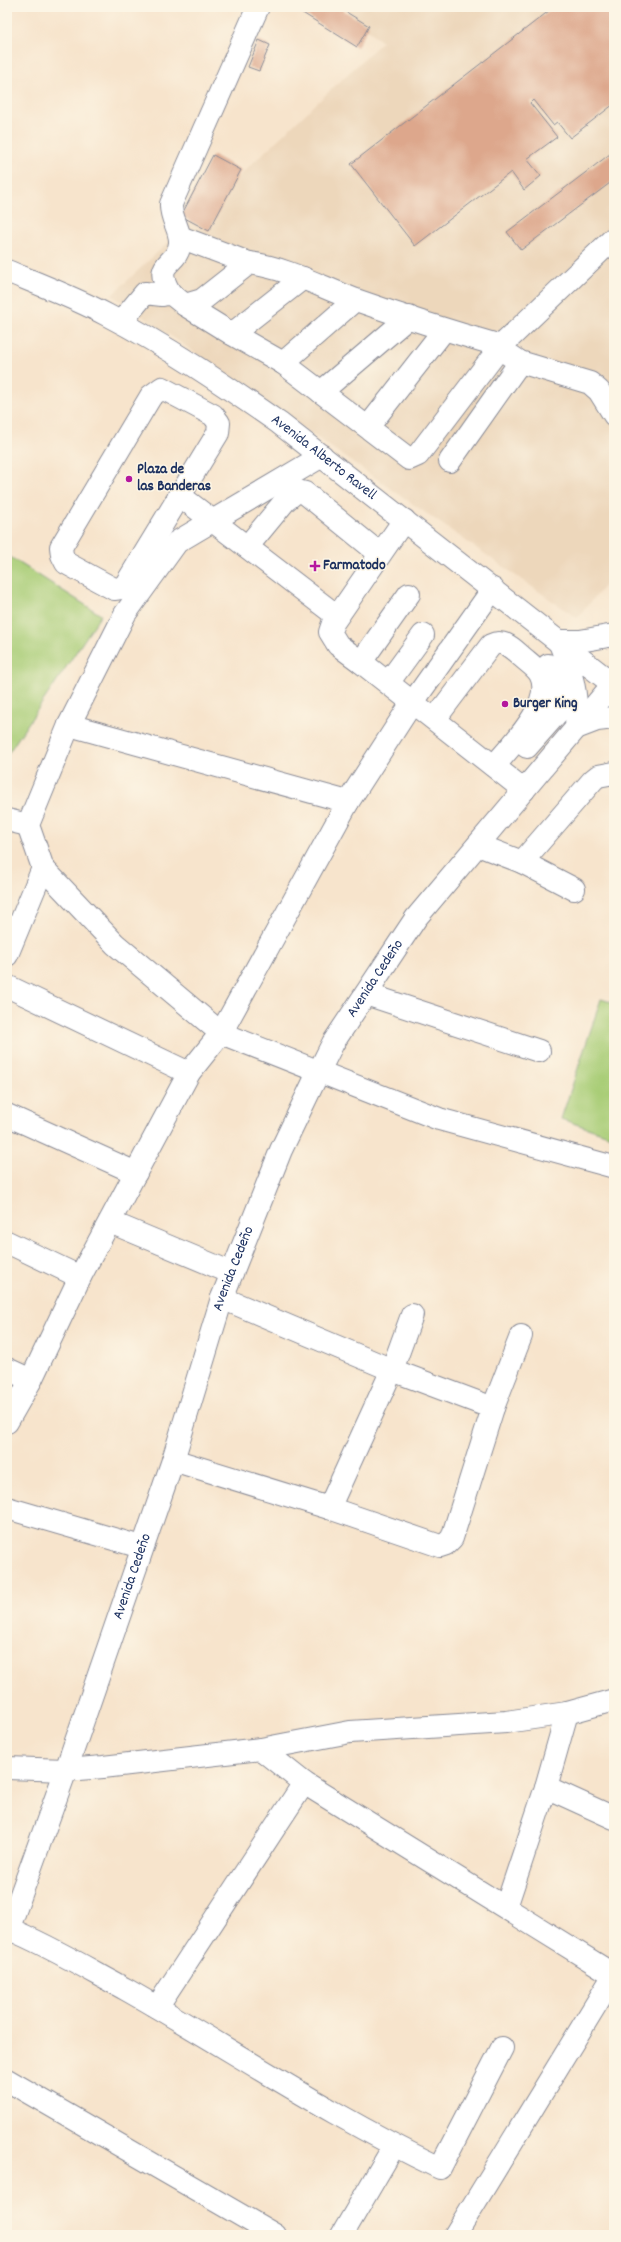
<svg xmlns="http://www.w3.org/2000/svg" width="621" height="2242" viewBox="0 0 621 2242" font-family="Dekko,sans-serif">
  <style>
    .built { fill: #edd7bb }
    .green { fill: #a9cd77; stroke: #627e6a }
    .building { fill: #dda78c }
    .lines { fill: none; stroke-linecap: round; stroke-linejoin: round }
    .minor-casing { stroke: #898a95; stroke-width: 24 }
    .minor { stroke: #fff; stroke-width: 22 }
    .poi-dot { fill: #b5179e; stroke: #fcf5e5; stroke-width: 1.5 }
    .labels { text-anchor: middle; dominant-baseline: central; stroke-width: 3; stroke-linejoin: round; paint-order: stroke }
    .street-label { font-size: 15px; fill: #1b2f5e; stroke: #fcf5e5 }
    .poi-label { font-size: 15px; font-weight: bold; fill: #1b2f5e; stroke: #fcf5e5; text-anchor: start }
  </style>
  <rect width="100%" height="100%" fill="#fcf5e5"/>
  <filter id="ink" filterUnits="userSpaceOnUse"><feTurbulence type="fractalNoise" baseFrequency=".025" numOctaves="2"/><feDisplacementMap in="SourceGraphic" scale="8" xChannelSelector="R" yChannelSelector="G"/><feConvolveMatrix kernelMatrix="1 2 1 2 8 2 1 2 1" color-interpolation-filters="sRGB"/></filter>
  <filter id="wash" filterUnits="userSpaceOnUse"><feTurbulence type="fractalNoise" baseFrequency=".012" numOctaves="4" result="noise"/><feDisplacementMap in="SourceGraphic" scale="16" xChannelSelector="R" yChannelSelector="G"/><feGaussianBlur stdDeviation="0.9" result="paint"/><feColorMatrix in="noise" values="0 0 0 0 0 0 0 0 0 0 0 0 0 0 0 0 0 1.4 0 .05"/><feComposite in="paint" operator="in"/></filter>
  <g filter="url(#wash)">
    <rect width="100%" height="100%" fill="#f7e4cc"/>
    <!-- built -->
    <path class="built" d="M343,7h271v568l-37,43 -465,-323 270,-253z"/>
    <!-- green -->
    <g class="green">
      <path d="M7,555l94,60 -94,140z"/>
      <path d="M601,999l13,4v134l-53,-18z"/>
    </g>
    <g id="blocks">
      <!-- building -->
      <g class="building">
        <path d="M293,7h45l31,19 -12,21z"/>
        <path d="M554,7h60v97l-44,34 -13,-16 -4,3 -20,-25 -3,3 27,34 -30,22 14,17 -17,14 -13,-18 -96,74 -64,-82z"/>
        <path d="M259,40l11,5 -11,26 -11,-4z"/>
        <path d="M614,151v29l-93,70 -14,-18z"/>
        <path d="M213,155l28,15 -32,61 -28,-15z"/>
      </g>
    </g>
  </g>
  <g filter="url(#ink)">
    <use href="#blocks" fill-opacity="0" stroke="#898a95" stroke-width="1"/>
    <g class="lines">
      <!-- minor casing -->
      <g class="minor-casing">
        <g id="minor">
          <path d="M180,237l69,26"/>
          <path id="s1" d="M7,271c34,14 68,27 100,44 60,31 116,69 172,108l335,262"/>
          <path d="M303,278l-71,56 51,29 126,96 9,-4 83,-109 1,4 18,12 70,21 9,8 15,24"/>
          <path d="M170,293c-19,-33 8,-26 10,-50 1,-13 -10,-25 -9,-39l87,-197"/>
          <path d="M185,305l47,29"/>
          <path d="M121,322l24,-29 17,2 8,-2 15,12 17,-5 47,-37c38,5 72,24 107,37 48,17 96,32 145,46l113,-108"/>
          <path d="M283,363l72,-63"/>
          <path d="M162,388l51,27 6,8 -1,10 -92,151 -5,4 -7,1 -48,-26 -4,-8 -1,-8 90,-151z"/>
          <path d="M321,392l88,-75"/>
          <path d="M368,427l76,-97"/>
          <path d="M450,461l70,-99"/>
          <path d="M179,495l158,121"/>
          <path d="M404,520l-71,103 -3,9 8,13 23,17 48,-68"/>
          <path d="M247,547l38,-46 12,-10 8,2 75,61"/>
          <path d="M614,635l-34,6h-21c13,33 19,51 17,87l21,-8 17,-2"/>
          <path d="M361,662l163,128"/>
          <path d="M388,683l35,-48"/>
          <path d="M435,719l56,-74c12,-6 20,2 29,10 6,6 16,12 20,19 16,28 -30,73 -46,92"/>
          <path d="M69,725l279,77"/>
          <path d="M527,747l31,-35 -1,-26 -9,-21"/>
          <path d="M7,820l21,5"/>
          <path d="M478,845l44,17"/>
          <path d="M43,868l72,76 106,89 218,86 175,48"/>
          <path d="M574,889l-52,-27 71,-82 5,-4 16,-3"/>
          <path d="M7,955l36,-87 -15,-43 41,-100 56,-111 52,-72 145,-86"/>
          <path d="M7,986l182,87"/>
          <path d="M366,994l173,57"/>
          <path d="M7,1115l129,58"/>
          <path d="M110,1222l122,51"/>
          <path d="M7,1242l73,35"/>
          <path d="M222,1298l170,72 101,38"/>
          <path d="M7,1369l24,11"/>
          <path d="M7,1422l24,-42 49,-103 109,-204 32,-40 127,-231 60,-93 85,-120"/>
          <path d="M173,1460l156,48 111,38 6,-2 6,-6 41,-130 28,-72"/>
          <path d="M7,1508l134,39"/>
          <path d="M329,1508l63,-138 20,-55"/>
          <path d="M261,1749l43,34 310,192"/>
          <path d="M7,1768l59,2 37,-3 158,-18 89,-17 156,-10 61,-9 47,-13"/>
          <path d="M546,1787l68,31"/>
          <path d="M506,1907l40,-120 21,-74"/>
          <path d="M9,1929c41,17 79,40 118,61 104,59 205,127 313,178l62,-120"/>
          <path id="s2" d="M7,1933l59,-163 107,-310 49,-162 59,-148 38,-79 14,-28 83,-125 198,-235"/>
          <path d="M157,2007l147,-224"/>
          <path d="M7,2080l268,155"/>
          <path d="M342,2235l52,-89"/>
          <path d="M455,2235l159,-260"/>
        </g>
      </g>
      <!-- minor -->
      <use href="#minor" class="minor"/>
    </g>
  </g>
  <!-- markers -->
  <g class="poi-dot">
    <circle cx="129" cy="479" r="4"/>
    <path d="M313 560h4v4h4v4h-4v4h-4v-4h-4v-4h4z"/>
    <circle cx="505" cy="704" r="4"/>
  </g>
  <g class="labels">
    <!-- street labels -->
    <g class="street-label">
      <text stroke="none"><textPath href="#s1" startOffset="369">Avenida Alberto Ravell</textPath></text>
      <text stroke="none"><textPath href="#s2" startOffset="1026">Avenida Cedeño</textPath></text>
      <text stroke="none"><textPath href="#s2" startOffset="702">Avenida Cedeño</textPath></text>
      <text stroke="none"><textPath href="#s2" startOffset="378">Avenida Cedeño</textPath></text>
    </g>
    <!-- poi labels -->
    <g class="poi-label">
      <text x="137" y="470">Plaza de<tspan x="137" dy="17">las Banderas</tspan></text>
      <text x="323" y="566">Farmatodo</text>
      <text x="513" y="704">Burger King</text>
    </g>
  </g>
  <!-- margin -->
  <rect width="621" height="2242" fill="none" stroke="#fcf5e5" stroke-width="24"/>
</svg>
